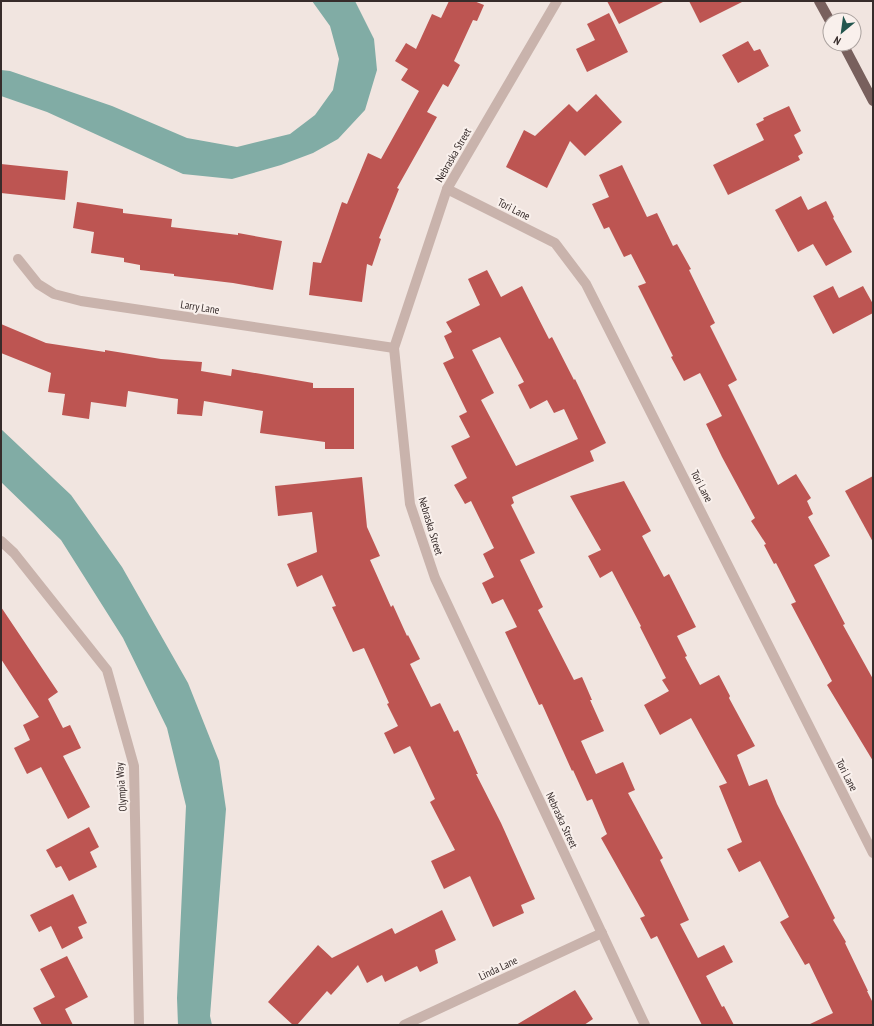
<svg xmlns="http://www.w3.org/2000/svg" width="874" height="1026" viewBox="0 0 874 1026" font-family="'PT Sans Narrow',sans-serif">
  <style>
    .water { fill: #81aca5 }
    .building { fill: #bd5552; fill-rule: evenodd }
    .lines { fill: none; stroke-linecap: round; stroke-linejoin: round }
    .minor { stroke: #c9b3ac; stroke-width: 10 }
    .major { stroke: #78605d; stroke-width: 10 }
    .labels { text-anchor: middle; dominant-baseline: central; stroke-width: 4; stroke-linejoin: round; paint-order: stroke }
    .street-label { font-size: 11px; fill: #372c2b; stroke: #f9f0ec }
  </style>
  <rect width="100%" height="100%" fill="#f1e5e0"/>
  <!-- water -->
  <g class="water">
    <path d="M312,1h43l19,38 3,31 -12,40 -27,29 -25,14 -32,12 -49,14 -49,-5 -136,-62 -46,-16v-26l9,1 102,35 75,32 50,9 53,-13 25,-19 18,-25 6,-31 -9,-33z"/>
    <path d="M1,429l70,66 51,72 66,116 31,78 7,48 -16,207 2,9h-34l-1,-27 9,-192 -19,-78 -44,-90 -62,-98 -60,-58z"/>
  </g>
  <!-- building -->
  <g class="building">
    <path d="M449,1h25l10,4 -7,16 -4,-1 -19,41 6,4 -12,22 -5,-3 -16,28 10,5 -40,71 2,1 -20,49 2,1 -9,27 -5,-2 -5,38 -53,-7 4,-33 8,1 21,-61 5,2 21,-51 13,6 38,-68 -18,-11 7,-11 -13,-8 11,-18 10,6 16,-35 9,4z"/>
    <path d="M607,1h58l-46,23z"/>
    <path d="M689,1h55l-44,22z"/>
    <path d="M609,13l19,39 -41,20 -11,-23 19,-9 -8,-16z"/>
    <path d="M748,41l6,10 6,-2 9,17 -31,17 -16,-28z"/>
    <path d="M596,94l26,28 -37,34 -15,-15 -23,47 -41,-21 18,-37 11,6 34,-32 8,8z"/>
    <path d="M789,106l12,25 -7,4 9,18 -5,3 2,4 -72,35 -15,-30 51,-25 -8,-16 8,-4 -1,-2z"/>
    <path d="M1,164l67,7 -3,29 -64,-7z"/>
    <path d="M622,165l25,52 10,-4 16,33 4,-2 14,25 -2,1 26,53 -5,3 27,54 -9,5 50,100 18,-11 15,24 -4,3 6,13 -5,3 22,39 -16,9 31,59 -2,1 30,54v82l-46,-76 5,-4 -41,-77 5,-2 -20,-39 -2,1 -10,-19 2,-1 -15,-23 4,-3 -33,-61 -16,-33 16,-8 -22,-43 -16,8 -13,-24 2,-1 -35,-70 8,-3 -15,-29 -7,3 -15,-30 -5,2 -12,-25 17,-7 -10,-22z"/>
    <path d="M801,196l7,14 18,-9 8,16 -1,1 19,34 -26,14 -13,-22 -15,8 -23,-42z"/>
    <path d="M77,202l46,7v4l49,6 -1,8 67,8v-2l44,8 -9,49 -40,-7 -59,-7v-2l-34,-4v-5l-16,-3v-4l-33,-5 3,-21 -21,-4z"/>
    <path d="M487,270l14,27 21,-11 27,53 3,-2 22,43 1,-1 31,64 -16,8 4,10 -82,36 2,6 -3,2 24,48 -15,7 23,47 -5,3 36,70 8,-3 10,23h-2l14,31 -23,10 15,33 27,-12 12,28 -7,3 35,65 -3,2 29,60 -9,4 18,34 26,-13 9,17 -27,14 16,31 2,-1 10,19h-32l-45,-89 -6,3 -11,-21 5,-2 -44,-78 6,-4 -15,-35 -5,2 -14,-31 -1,1 -30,-67 -3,1 -34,-73 12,-5 -14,-28 -11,5 -10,-21 12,-6 -11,-23 11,-6 -23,-47 -6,3 -11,-19 13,-7 -16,-32 19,-9 -11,-21 8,-4 -24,-49 11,-5 -10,-22 8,-4 -6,-10 34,-17 -12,-26zM500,337l24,45 -6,3 12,24 17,-9 7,13 10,-4 14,30 -62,27 -35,-66 13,-7 -22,-43z"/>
    <path d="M833,286l6,12 24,-12 10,18v9l-40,21 -20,-38z"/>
    <path d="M1,324l45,19 59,9v-2l56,9 41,3 -1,9 30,5 1,-7 81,14v5h41v61h-29v-7l-65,-9 3,-22 -59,-10 -2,15 -25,-2 1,-15 -50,-8 -2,16 -35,-5 -2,17 -27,-4 3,-21 -17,-2 3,-19 -50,-20z"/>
    <path d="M873,476v66l-28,-51z"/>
    <path d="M362,477l5,50 13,29 -10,4 21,47 2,-2 14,31 1,-1 12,24 -10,5 21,43 9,-4 14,29 4,-2 20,44h-2l25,49 34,76 -14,6 3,8 -31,14 -23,-51 -26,13 -13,-28 24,-11 -25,-48 5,-3 -25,-53 -16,8 -10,-21 14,-7 -11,-22 2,-1 -25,-55 -11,4 -21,-45 4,-1 -14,-31 -25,12 -10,-23 30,-12 -5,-40 -34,4 -3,-30z"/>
    <path d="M624,481l27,50 -9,5 22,41 5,-3 27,53 -19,9 10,20 -2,1 15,28 19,-10 11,21 -1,2 26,48 -18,9 12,31 18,-7 10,25 58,114 -2,2 13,22 -1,1 23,48h-1l6,12v22h-65l25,-12 -24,-50 -4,2 -25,-43 9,-5 -29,-56 -21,11 -12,-23 15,-7 -23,-56 8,-3 -36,-65 -31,17 -16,-30 25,-14 -7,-11 4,-2 -26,-51 1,-1 -29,-55 -12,7 -12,-22 13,-6 -31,-54z"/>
    <path d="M1,607l57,85 -10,7 15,29 7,-3 11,23 -18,8 27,51 -22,12 -27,-52 -14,7 -13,-26 16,-8 -7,-15 16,-8 -38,-58z"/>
    <path d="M89,827l10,20 -9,5 7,15 -28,14 -8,-15 -5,2 -10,-18z"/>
    <path d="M73,894l14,29 -9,4 5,11 -21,11 -11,-23 -12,6 -9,-17z"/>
    <path d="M442,910l14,30 -21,10 3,13 -18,9 -3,-6 -32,16 -3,-7 -15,8 -9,-18 -27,30 -4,-4 -30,34h-4l-25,-23 50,-57 14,13 60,-30 3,6z"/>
    <path d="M67,956l21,41 -23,12 8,16h-31l-9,-17 22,-11 -15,-28z"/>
    <path d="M575,990l18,29 -9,6h-68z"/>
  </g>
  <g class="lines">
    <!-- minor -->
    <g class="minor">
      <path d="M557,1l-110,188 -53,159 16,156 25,74 210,447"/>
      <path d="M447,189l108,54 31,41 287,569"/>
      <path d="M18,259l20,25 16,10 27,7 313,47"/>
      <path d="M1,541l13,12 93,117 27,96 5,259"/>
      <path d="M404,1025l198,-92"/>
    </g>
    <!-- major -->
    <g class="major">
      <path d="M819,1l11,20"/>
      <path d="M843,44l30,57"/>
    </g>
  </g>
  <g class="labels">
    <!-- street labels -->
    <g class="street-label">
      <text transform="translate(453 155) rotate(-60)">Nebraska Street</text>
      <text transform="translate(514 209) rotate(27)">Tori Lane</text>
      <text transform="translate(200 307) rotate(9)">Larry Lane</text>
      <text transform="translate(702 486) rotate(63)">Tori Lane</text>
      <text transform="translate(431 526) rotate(73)">Nebraska Street</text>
      <text transform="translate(847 775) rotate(63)">Tori Lane</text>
      <text transform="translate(121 787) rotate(-94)">Olympia Way</text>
      <text transform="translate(562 820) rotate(65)">Nebraska Street</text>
      <text transform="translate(498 968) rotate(-25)">Linda Lane</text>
    </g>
  </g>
  <!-- border -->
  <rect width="874" height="1026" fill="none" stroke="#372c2b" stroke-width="4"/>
  <!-- north arrow -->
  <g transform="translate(842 32) rotate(209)"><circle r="19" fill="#f9f0ec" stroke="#aba29f"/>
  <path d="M0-3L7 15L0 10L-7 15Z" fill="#23564e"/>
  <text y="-6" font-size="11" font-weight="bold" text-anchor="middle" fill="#372c2b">N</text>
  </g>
</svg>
